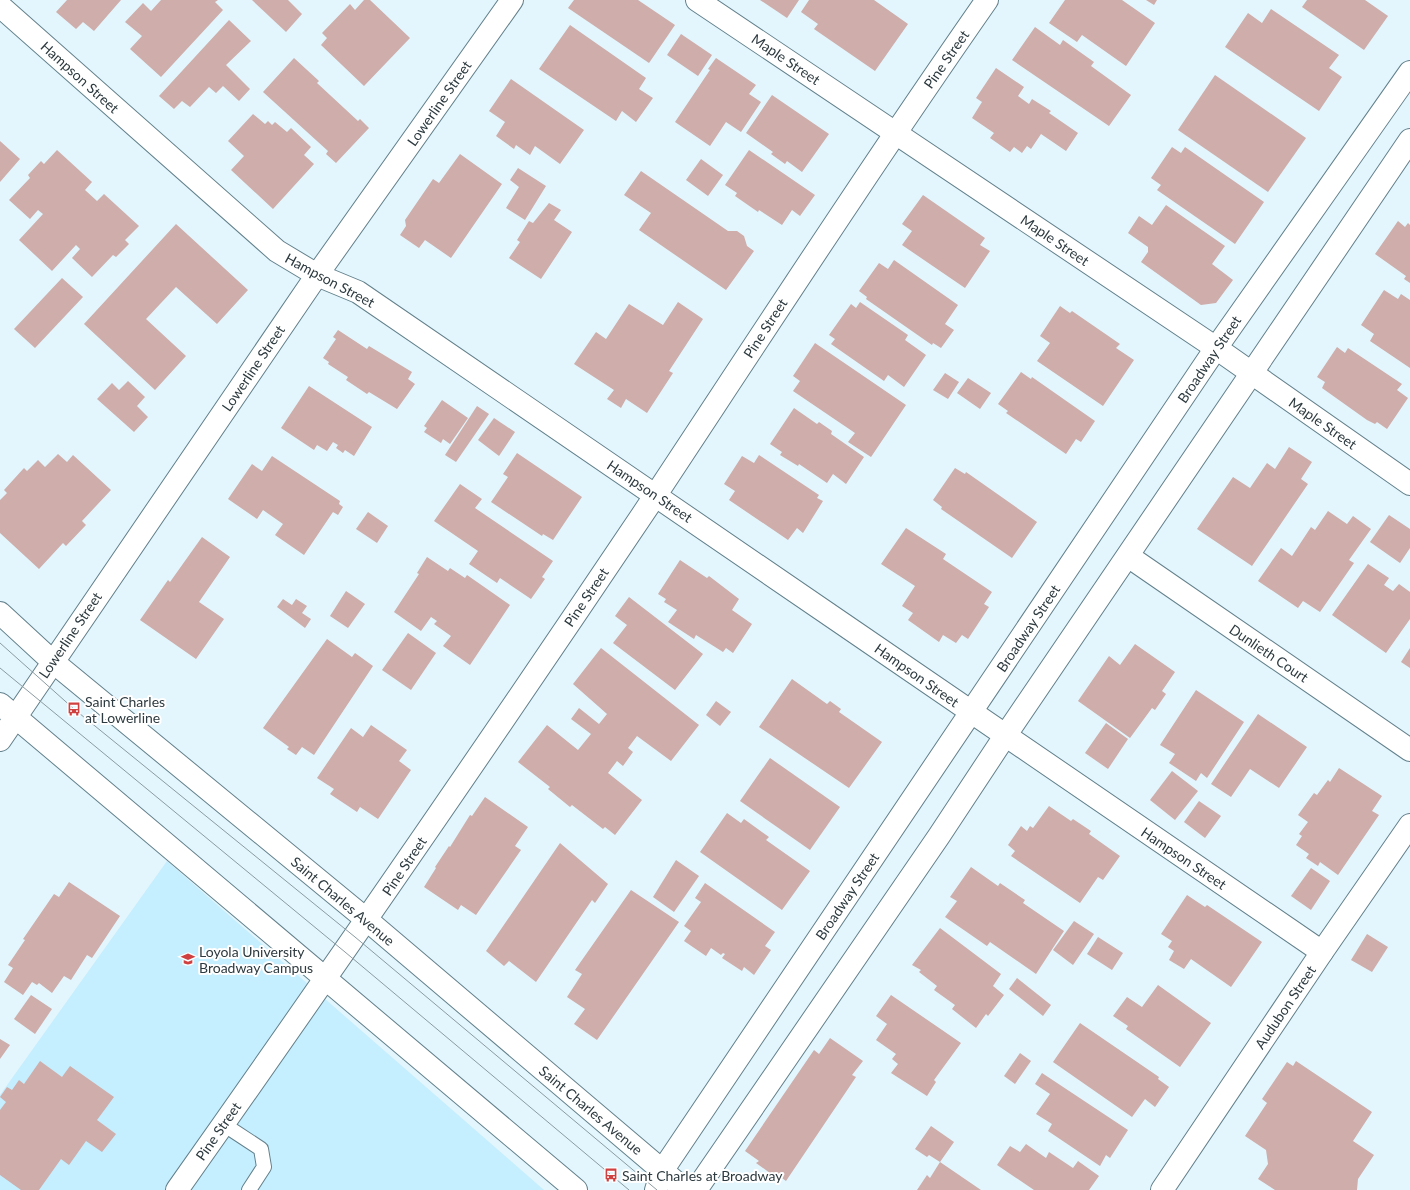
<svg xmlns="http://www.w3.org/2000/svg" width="1410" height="1190" viewBox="0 0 1410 1190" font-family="Lato,sans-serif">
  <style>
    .built { fill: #c5eefe }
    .building { fill: #ceadaa }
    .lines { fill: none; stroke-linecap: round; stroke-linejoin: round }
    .lane-casing { stroke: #63808b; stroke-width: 16 }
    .street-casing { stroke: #63808b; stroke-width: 24 }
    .secondary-casing { stroke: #63808b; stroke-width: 24 }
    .lane { stroke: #fff; stroke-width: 14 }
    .street { stroke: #fff; stroke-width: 22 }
    .secondary { stroke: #fff; stroke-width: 22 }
    .tram { stroke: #8b9ba1; stroke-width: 1 }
    .labels { text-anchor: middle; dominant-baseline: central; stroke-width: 4; stroke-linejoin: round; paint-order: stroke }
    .street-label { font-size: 14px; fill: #2d3a3f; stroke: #fff }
    .poi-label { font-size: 14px; fill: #2d3a3f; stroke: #fff; text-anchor: start }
  </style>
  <rect width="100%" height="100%" fill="#e3f6fd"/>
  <!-- built -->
  <path class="built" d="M167,861l377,329h-544v-95z"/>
  <!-- building -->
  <g class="building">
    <path d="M67,0h54l-27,31 -11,-9 -7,7 -20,-17z"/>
    <path d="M161,0h57l-3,2 8,8 -62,67 -31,-28 12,-13 -17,-14 18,-19 8,8z"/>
    <path d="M252,0h36l14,14 -16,18z"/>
    <path d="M364,0h6l40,38 -46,48 -43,-41 6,-7 -5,-5 28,-29 5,6z"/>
    <path d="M574,0h64l37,25 -26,38 -81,-55z"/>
    <path d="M760,0h39l-12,18z"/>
    <path d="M809,0h65l34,24 -33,47 -61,-42 4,-5 -17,-12z"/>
    <path d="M1065,0h57l33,23 -29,43 -44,-31 -5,7 -28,-19z"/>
    <path d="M1146,0h11l-3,5z"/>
    <path d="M1307,0h58l23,16 -24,34 -62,-43z"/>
    <path d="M1271,9l68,46 -10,13 13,9 -23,34 -94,-64 23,-34 14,10z"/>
    <path d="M229,20l22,21 -25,24 24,24 -11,12 -16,-15 -7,7 -7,-6 -19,20 -8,-6 -8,8 -15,-13z"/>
    <path d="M570,25l76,53 -7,11 14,9 -17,24 -14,-11 -6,10 -77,-52z"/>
    <path d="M1035,27l25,18 3,-5 31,22 -3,4 40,29 -22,31 -97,-66z"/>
    <path d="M681,34l31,21 -14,21 -31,-21z"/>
    <path d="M294,58l25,23 -2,2 41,38 2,-2 9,9 -33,35 -10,-9 2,-3 -65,-59z"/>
    <path d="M716,58l40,27 -7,9 12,8 -20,30 -15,-10 -16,24 -35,-24 35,-52 -2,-1z"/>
    <path d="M996,68l28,19 -6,9 11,8 3,-5 19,12 -2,2 29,20 -12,18 -25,-17 -10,15 -4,-3 -5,7 -8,-6 -4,5 -20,-14 4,-5 -22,-15 10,-16 -6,-4z"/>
    <path d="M1215,75l91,63 -38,54 -90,-62z"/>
    <path d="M511,79l73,51 -24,34 -25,-18 -5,9 -14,-10 -2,4 -18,-13 9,-14 -16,-11z"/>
    <path d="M772,95l57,39 -27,38 -15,-11 -2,3 -14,-10 2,-2 -27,-19z"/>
    <path d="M253,114l12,10 3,-3 4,4 3,-3 12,10 4,-4 20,19 -7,8 10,9 -41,45 -42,-39 13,-14 -16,-15z"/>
    <path d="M0,141l20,18 -20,23z"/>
    <path d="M1172,147l9,6 4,-6 79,55 -29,42 -78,-54 4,-5 -10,-7z"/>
    <path d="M57,150l35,32 -7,8 12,11 7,-7 35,32 -14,14 4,4 -13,13 -3,-2 -21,22 -20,-19 8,-9 -4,-4 -24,26 -33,-31 24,-26 -5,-4 -8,9 -21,-19 21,-22 -2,-3 13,-14 3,3z"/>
    <path d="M749,150l66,45 -15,21 -8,-6 -10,15 -23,-15 -1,2 -23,-16 2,-3 -12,-8z"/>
    <path d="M460,154l42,30 -51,74 -26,-18 -6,8 -19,-13 6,-9 -1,-6 28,-41 6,4z"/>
    <path d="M701,159l22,16 -15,21 -22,-16z"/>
    <path d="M518,168l28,18 -21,34 -19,-12 13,-21 -9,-7z"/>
    <path d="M641,171l87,60h9l7,5 3,10 7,5 -28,39 -87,-60 12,-17 -27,-18z"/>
    <path d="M923,195l62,43 -5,7 10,6 -25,37 -63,-43 10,-14 -10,-7z"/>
    <path d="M549,203l12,7 -7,10 18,12 -31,47 -32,-21 11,-16 -3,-2 12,-19 4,2z"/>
    <path d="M1166,205l59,41 -13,18 21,16 -17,23 -15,2 -60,-43 7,-10v-5l-20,-14 11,-17 13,9z"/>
    <path d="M1398,221l7,6 3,-4 2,2v58l-6,-4 2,-3 -31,-22z"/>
    <path d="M176,224l72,66 -31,34 -41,-37 -30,32 40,37 -31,34 -71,-66z"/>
    <path d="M894,260l64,45 -13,19 9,6 -13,18 -8,-5 -1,2 -66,-46 1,-2 -8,-6 20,-28 9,6z"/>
    <path d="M62,278l21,19 -48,51 -21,-19z"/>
    <path d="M1384,290l14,9 3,-5 9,6v68l-40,-27 4,-7 -13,-9z"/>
    <path d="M678,302l25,17 -34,52 4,2 -26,40 -21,-14 -5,9 -14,-9 7,-9 -40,-26 22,-32 10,7 23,-35 34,21z"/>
    <path d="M860,302l48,33 -3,5 21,15 -22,32 -16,-12 -4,6 -53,-37 4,-5 -6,-4 22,-31 5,4z"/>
    <path d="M1060,306l10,7 2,-2 48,33 -4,4 18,12 -31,46 -66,-45 13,-18 -10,-7z"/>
    <path d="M338,330l29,19 2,-3 43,26 -4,7 7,5 -18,25 -28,-17 -2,2 -21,-14 2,-3 -20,-13 1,-2 -6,-4 13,-19 -3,-2z"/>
    <path d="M815,343l91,62 -35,52 -23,-15 7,-9 -62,-42 7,-10 -7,-5z"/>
    <path d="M1337,347l8,6 3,-5 54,36 -5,6 11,8 -21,31 -10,-7 -2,2 -8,-4 -45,-32 3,-6 -8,-5z"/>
    <path d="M1021,372l10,7 1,-2 63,44 -14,21 -5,-3 -10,15 -60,-41 2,-2 -10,-7z"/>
    <path d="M945,373l14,9 -11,17 -15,-9z"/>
    <path d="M968,378l23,15 -11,16 -23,-16z"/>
    <path d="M128,381l17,16 -8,9 11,11 -14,15 -37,-33 15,-16 7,7z"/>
    <path d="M309,386l63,41 -18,29 -9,-6 -2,3 -7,-5 2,-3 -5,-3 -6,9 -10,-6 -3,5 -33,-22z"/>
    <path d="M442,400l26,18 -18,26 -7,-5 -2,4 -17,-11 3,-4 -3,-2z"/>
    <path d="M477,406l12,8 -33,48 -11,-7z"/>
    <path d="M794,408l23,16 2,-2 13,9 -1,3 33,23 -18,27 -13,-10 -6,9 -28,-19 -1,2 -18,-11 2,-3 -12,-8z"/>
    <path d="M494,418l21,14 -16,24 -21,-16z"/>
    <path d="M1289,447l23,15 -11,17 7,5 -56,82 -55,-37 36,-52 17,11 17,-25 8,6z"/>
    <path d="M517,453l65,44 -29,43 -10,-6 -1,2 -51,-34 17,-25 -5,-3z"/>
    <path d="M58,454l9,8 6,-7 38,35 -29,31 4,4 -20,21 -3,-3 -24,26 -39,-36v-33l7,-7 -3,-3 20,-22 3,3 11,-11 7,7z"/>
    <path d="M759,455l60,40 -2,3 6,3 -20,32 -6,-5 -9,12 -59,-40 6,-9 -11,-7 18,-28 12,7z"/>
    <path d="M272,456l68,45 -1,3 4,3 -5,8 -5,-3 -29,43 -29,-20 8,-11 -20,-14 -6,9 -29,-20 24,-35 10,7z"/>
    <path d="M955,468l10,6 1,-2 71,50 -25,36 -71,-49 1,-2 -9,-7z"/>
    <path d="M460,484l22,15 -7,9 78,53 -11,16 3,2 -14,20 -31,-21 -3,5 -28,-19 9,-13 -44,-30z"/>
    <path d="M1328,511l19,13 6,-8 18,13 -22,31 5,3 -34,49 -17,-11 -5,7 -40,-27 23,-33 11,8 19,-29 4,3z"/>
    <path d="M368,512l20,14 -11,17 -21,-14z"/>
    <path d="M1389,515l21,14v19l-10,15 -30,-21z"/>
    <path d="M906,528l40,26 -3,5 49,33 -8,12 5,3 -21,32 -6,-4 -6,8 -13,-8 -4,7 -31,-22 5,-7 -11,-7 13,-20 -34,-22z"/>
    <path d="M202,537l28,20 -31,45 25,17 -28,40 -56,-39 28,-40 2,2z"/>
    <path d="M427,557l21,14 2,-3 15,10 2,-3 43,30 -40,60 -27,-19 8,-10 -17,-12 3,-3 -6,-4 -10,14 -27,-19 25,-38 -2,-1z"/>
    <path d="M680,560l27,18 2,-2 30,23 -7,11 20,14 -19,29 -7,-5 -3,4 -27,-17 -2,4 -26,-17 9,-12 -13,-8 2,-3 -8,-5z"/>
    <path d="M1368,564l21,14 -5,7 9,6 6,-7 11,8v27l-24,34 -54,-38z"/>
    <path d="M346,591l19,13 -17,24 -18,-12z"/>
    <path d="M629,597l74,57 -28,36 -62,-47 14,-18 -12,-9z"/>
    <path d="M283,599l9,6 4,-6 11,7 -5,7 9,6 -6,9 -28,-21z"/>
    <path d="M408,633l28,20 -25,37 -29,-20z"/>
    <path d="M327,639l25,18 3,-4 18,13 -59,89 -12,-8 -6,8 -9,-6 2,-2 -26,-19z"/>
    <path d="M1135,644l40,28 -13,19 4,3 -11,16 -3,-2 -22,30 -52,-37 31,-45 11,9z"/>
    <path d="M601,648l98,77 -28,36 -34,-25 -9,12 5,4 -10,14 -6,-5 -9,12 34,27 -27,35 -10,-8 -2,2 -31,-24 -2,2 -22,-18 2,-2 -32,-25 29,-37 31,25 13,-16 -20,-15 8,-11 20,16 8,-10 -34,-30z"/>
    <path d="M1410,648v20l-9,-6z"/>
    <path d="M792,679l35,25 3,-3 11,8 -2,3 43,30 -33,46 -90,-61z"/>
    <path d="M1196,690l48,32 -37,56 -6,-5 -5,8 -27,-18 6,-9 -15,-9z"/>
    <path d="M716,701l15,11 -11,14 -14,-11z"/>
    <path d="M1258,714l49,33 -28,41 -29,-19 -19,28 -20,-13z"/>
    <path d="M1106,723l22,16 -20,30 -23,-16z"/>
    <path d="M371,725l36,25 -8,11 12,9 -33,49 -18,-12 -3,5 -27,-18 4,-5 -17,-11 34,-50 12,9z"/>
    <path d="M770,758l70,49 -30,43 -70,-49z"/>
    <path d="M1339,768l43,28 -10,15 7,4 -41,60 -18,-13 -2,4 -12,-8 3,-4 -13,-9 6,-9 -3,-2 9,-12 -10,-7 16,-22 3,2 11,-15 2,2z"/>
    <path d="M1172,771l26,20 -23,29 -25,-20z"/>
    <path d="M485,797l43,30 -13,19 6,4 -45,65 -15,-10 -3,5 -34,-23 12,-19 -1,-1 14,-21 1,1 20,-32 2,1z"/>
    <path d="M1199,801l22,15 -16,22 -21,-16z"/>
    <path d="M1049,806l22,15 2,-2 18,12 -2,3 31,22 -17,24 -5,-3 -18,26 -69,-47 4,-5 -7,-6 13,-19 6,5 3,-5 3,2z"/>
    <path d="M727,813l14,10 3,-4 25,18 -3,3 44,31 -28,39 -82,-58z"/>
    <path d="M560,843l48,41 -13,19 -3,-3 -56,82 -27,-21 -5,5 -18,-15z"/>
    <path d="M676,860l23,16 -25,36 -21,-15z"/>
    <path d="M971,867l27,19 2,-3 25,17 -2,3 41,28 -28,43 -46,-32 -3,4 -42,-29 12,-16 -7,-4z"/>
    <path d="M1311,868l19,13 -19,29 -20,-14z"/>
    <path d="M69,882l51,34 -28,42 -5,-3 -16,25 -7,-4 -12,17 -13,-10 -2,2 -5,-3 -9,13 -19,-13 9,-14 -5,-3 17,-25 -2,-1 31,-45 5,3z"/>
    <path d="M705,883l70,49 -10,14 6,4 -17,25 -10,-8 -2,4 -20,-13 3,-4 -2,-1 -2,2 -10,-7 -5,8 -22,-15 7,-10 -7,-5 17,-24 -6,-4z"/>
    <path d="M631,890l48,32 -82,118 -23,-16 11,-15 -18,-12 15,-23 -7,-4z"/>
    <path d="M1187,895l18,12 2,-2 55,37 -31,45 -40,-28 -7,10 -15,-9 5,-9 -6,-4 4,-6 -11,-7z"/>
    <path d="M1074,921l20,13 -21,31 -20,-15z"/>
    <path d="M940,928l61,46 -8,12 11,9 -16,21 -2,-2 -10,14 -24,-19 3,-4 -21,-15 3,-4 -18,-14 2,-2 -9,-5z"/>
    <path d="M1367,934l21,13 -16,25 -21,-12z"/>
    <path d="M1098,937l25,16 -11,17 -25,-16z"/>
    <path d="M1017,978l34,27 -8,11 -34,-27z"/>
    <path d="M1158,985l53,38 -31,44 -54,-38 2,-3 -15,-10 14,-19 15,10z"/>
    <path d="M31,995l21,14 -17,25 -21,-15z"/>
    <path d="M891,995l70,48 -27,37 2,2 -9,14 -36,-23 7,-9 -6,-5 4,-5 -20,-14 11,-16 -11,-8z"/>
    <path d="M1080,1023l79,54 -1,2 11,8 -14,20 -10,-8 -13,18 -79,-55z"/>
    <path d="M830,1038l33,23 -11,14 4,2 -70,104 -7,-5 -2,2 -21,-15 3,-2 -14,-10 69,-101 5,4z"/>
    <path d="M0,1039l10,6 -10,14z"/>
    <path d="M1020,1053l11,8 -16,23 -11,-8z"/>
    <path d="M40,1061l22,16 8,-11 44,31 -17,23 19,14 -14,18 -16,-11 -17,24 -8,-6 -22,31h-18l-21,-15v-65l6,-8 -6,-5 7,-10 5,3 7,-10 5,4z"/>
    <path d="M1296,1061l76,51 -19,29 21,14 -16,24 -1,11h-82l-17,-11 10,-15 -2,-14 -21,-14 22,-33 -5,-4 25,-37 6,4z"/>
    <path d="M1042,1073l86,57 -18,28 -4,-3 -6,11 -52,-35 4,-7 -16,-10 14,-20 -15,-10z"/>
    <path d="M931,1126l23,16 -14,20 -11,-7 -2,2 -12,-8z"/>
    <path d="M1026,1144l20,14 3,-6 24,16 5,-7 21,15 -10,14h-55l-37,-25 13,-19 10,6z"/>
    <path d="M940,1162l41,28h-64l10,-15 3,3z"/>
  </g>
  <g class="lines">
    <!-- lane casing -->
    <g class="lane-casing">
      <path id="lane" d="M223,1124l38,25 3,18 -15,23"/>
    </g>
    <!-- street casing -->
    <g class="street-casing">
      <g id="street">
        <path d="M697,0l519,348 194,136"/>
        <path d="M0,6l277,245 40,24 41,17c322,219 642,441 964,660"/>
        <path d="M1128,556l282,194"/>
        <path d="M0,740l317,-465 195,-275"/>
        <path d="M177,1190c163,-231 323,-463 480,-697 109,-165 217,-331 330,-493"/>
        <path d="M1162,1190l160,-238 88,-127"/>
      </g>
    </g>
    <!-- secondary casing -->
    <g class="secondary-casing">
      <g id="secondary">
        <path d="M0,613l52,48 315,259 318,270"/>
        <path d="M0,704l576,486"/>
        <path d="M656,1190l6,-19 554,-823 194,-276"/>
        <path d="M696,1190l243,-354 66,-100 405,-596"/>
      </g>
    </g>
    <!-- lane -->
    <use href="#lane" class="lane"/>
    <!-- street -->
    <use href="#street" class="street"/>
    <!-- secondary -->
    <use href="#secondary" class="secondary"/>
    <!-- tram -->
    <g class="tram">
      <path d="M0,643l74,66 281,228 302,253"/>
      <path d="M0,668l345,284 284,238"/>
    </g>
  </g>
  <!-- icons -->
  <defs>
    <g id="bus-bare" transform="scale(1.08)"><path d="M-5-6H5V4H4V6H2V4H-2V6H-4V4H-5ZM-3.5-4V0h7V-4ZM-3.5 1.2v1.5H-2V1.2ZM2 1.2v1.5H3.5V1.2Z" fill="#cf4040" stroke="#fff" stroke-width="2.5" paint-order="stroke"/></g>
    <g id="university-bare" transform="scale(1.08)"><path d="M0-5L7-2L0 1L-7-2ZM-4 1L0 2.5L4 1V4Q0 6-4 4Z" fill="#cf4040" stroke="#fff" stroke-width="2.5" paint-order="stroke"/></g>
  </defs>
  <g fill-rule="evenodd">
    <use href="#bus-bare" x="74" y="709"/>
    <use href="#university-bare" x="188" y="959"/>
    <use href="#bus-bare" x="611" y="1175"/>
  </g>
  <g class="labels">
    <!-- street labels -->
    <g class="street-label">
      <text transform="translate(786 59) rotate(34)">Maple Street</text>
      <text transform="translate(946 59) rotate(-55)">Pine Street</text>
      <text transform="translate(80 77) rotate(42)">Hampson Street</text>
      <text transform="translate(439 103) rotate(-55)">Lowerline Street</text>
      <text transform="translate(1055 240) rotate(34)">Maple Street</text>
      <text transform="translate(330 280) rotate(28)">Hampson Street</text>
      <text transform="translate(765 328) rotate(-57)">Pine Street</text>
      <text transform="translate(1209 359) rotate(-56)">Broadway Street</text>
      <text transform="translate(253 368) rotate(-56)">Lowerline Street</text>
      <text transform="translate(1323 423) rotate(35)">Maple Street</text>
      <text transform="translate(650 491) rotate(34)">Hampson Street</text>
      <text transform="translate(586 597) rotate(-56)">Pine Street</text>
      <text transform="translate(1028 628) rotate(-56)">Broadway Street</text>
      <text transform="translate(70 635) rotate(-56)">Lowerline Street</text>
      <text transform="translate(1269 653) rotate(34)">Dunlieth Court</text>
      <text transform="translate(917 675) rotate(35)">Hampson Street</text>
      <text transform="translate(1184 858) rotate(34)">Hampson Street</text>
      <text transform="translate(404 866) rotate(-56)">Pine Street</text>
      <text transform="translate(847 896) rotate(-56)">Broadway Street</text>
      <text transform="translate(343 901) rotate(40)">Saint Charles Avenue</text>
      <text transform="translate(1285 1007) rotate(-56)">Audubon Street</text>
      <text transform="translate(591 1110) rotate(40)">Saint Charles Avenue</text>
      <text transform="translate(218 1131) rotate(-55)">Pine Street</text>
    </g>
    <!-- poi labels -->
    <g class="poi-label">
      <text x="85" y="701">Saint Charles<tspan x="85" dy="16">at Lowerline</tspan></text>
      <text x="199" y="951">Loyola University<tspan x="199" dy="16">Broadway Campus</tspan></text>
      <text x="622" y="1175">Saint Charles at Broadway</text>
    </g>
  </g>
</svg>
